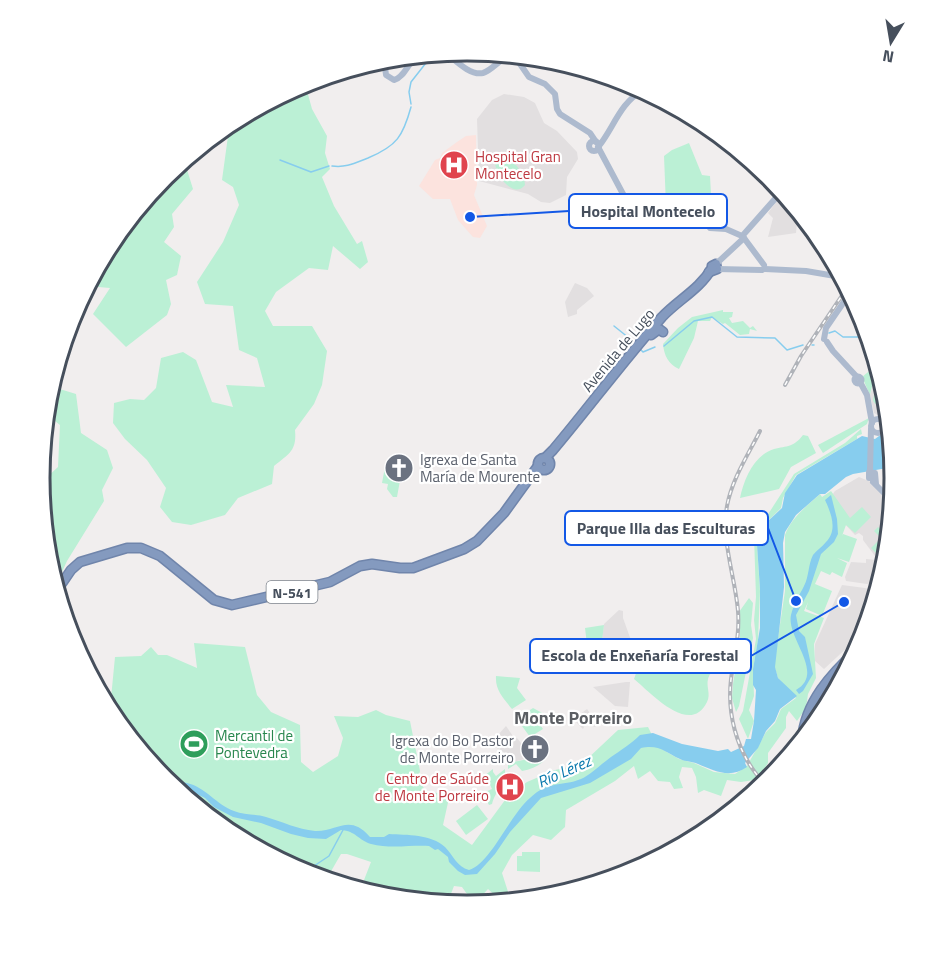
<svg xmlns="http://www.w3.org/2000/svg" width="933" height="956" viewBox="0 0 933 956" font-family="'Titillium Web',sans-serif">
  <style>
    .education { fill: #e2dfe0 }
    .medical { fill: #fce3de }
    .green { fill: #bbf0d5 }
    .water { fill: #87cdee }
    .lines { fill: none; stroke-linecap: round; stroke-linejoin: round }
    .stream { stroke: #87cdee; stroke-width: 1.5 }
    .highway-casing { stroke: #7085ab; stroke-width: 11 }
    .major { stroke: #adbace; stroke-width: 6 }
    .highway { stroke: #849abf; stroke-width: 8 }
    .rail-casing { stroke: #b0b3b9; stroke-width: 4 }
    .rail { stroke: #fff; stroke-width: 1.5; stroke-dasharray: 4.5; stroke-linecap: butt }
    .labels { text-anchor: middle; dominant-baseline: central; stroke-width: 4.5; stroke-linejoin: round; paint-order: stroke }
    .shield { fill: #fff; stroke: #7e848d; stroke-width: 1.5 }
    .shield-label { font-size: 14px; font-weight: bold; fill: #464f5c }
    .health-label { font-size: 15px; fill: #be3a42; stroke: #fff; text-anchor: start }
    .street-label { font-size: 15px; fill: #464f5c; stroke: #fff }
    .worship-label { font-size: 15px; fill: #5b616d; stroke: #fff; text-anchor: start }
    .leisure-label { font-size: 15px; fill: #27864d; stroke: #fff; text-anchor: start }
    .water-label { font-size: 16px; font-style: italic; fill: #0878ad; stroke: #fff }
    .quarter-label { font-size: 18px; font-weight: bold; fill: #5b5e63; stroke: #fff }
    .rim { fill: none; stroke: #464f5c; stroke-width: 3 }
    .leader { fill: none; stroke: #1358e6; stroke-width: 2 }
    .callout-dot { fill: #1358e6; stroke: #fff; stroke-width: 2 }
    .callout { fill: #fff; stroke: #1358e6; stroke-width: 2 }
    .callout-label { font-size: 16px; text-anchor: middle; font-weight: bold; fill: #464f5c }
  </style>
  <rect width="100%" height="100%" fill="#f1eeee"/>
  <!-- education -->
  <g class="education">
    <path d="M504,94l20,3 11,6 9,20 13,8 20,21 1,7 -11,18 -1,18 -16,8 -9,-1 -13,-8 -49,-13 -2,-62 15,-19z"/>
    <path d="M783,193l15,18 -2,22 -28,4 5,-19 -5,-5z"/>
    <path d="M575,283l12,5 7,8 -17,14v4l-9,3 -3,-15z"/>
    <path d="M878,370l8,25 2,19 -7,3 -7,-4 -4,-18z"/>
    <path d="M859,477l12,5 20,22 -7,64 -21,-28v-4l-4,-3 -4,2 -11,-12 -11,-29 2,-3z"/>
    <path d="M866,559l10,1 6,13 -2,8 -13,3 -21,-3 -1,-4 6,-15 15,1z"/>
    <path d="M842,585l23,3 12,4 -13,40 -40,37 -9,-8v-17z"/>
    <path d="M619,610l4,1v7l14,39 -38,8 5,-41z"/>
    <path d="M626,682h4l-2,25 -13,-1 -22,-19z"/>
    <path d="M587,709l10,15 -2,3 -9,-4 -3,6 -13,-13 7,-5 2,4z"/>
    <path d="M506,726l9,13 2,-1 9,11 3,-2 2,9 -6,3 -17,4 -3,-10 -15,-9z"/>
  </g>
  <!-- medical -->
  <path class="medical" d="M476,135l1,50 -3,10 13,31 -7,12 -7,-1 -15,-17 -8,-21h-17l-14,-13 16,-26 5,-2 2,-5 15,-11 9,-6z"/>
  <!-- green -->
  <g class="green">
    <path d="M303,83l3,4 6,22 15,27 -2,17 5,16 -8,8 12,29 23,38 5,-3 6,21 -8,7 -27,-23 -5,24 -19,-2 -33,24 -11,19 8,15h39l15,25 -5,34 -8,19 -19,26c2,21 -6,24 -21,36l-2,18 -34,14 -13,17 -34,10 -19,-3 -12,-15 6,-19 -19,-28 -22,-21 -12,-16 1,-20 16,-4 14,1 12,-12 5,-30 22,-6 13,8 16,42 21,5 -7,-22 39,2 -8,-29 -18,-8 -6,-44 -28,-2 -8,-22 26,-40 16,-37 -6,-18 -11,-7 6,-44 -10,-4 11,-10z"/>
    <path d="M689,143l13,32 8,1 1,18 -10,12 -6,3 -29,-3 -2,-50 8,-6z"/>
    <path d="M504,155c10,4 21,20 21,30 -12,15 -31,-12 -30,-24l4,-4z"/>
    <path d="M184,160l9,29 -21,25 2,13 -10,15 17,14 -4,19 -11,5 5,24 -4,11 -41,32 -33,-33 17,-26 -23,-2 24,-46 53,-65z"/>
    <path d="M723,310v2h10l-1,5 -3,1 3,5 11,-2 7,7 3,-2 4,5 -7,-2 -1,5 -9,1 -15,-12 -2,1 -11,-7 -2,4h-12l-4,17 -15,31c-11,-5 -15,-14 -16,-25l15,-16 14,-11z"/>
    <path d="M873,368l5,1 -1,5 2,-2 7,29 -2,1h3v7l-8,-1 -6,-7 4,-26 -4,7 -3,13 -7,-16 -1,-2z"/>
    <path d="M50,386l26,8 5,39 26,17 6,18 -11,22 2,11 -37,60 -12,26 -8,-26 -8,-80 5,-1 14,-13 2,-42 -15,-12z"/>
    <path d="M869,418l-2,6 -44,29 -5,-8z"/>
    <path d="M861,429l1,5 -5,2v3l-61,36 -13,23 -2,10 -13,13 -9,15 -2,9 3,46 -2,49 -5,29 1,27 -5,14 5,11 -6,18 -9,-20 4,-8 13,-72 -2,-19 2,-23 -2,-61 40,-62 51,-31z"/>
    <path d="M803,435l5,1 8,17 -25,14 -12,22 -39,9c4,-19 14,-43 34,-49 13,-3 20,-2 29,-14z"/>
    <path d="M392,466l-1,6 10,1v2l-4,22h-4l-6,-8 1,-5 -6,-1 3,-16z"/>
    <path d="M831,491l19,27 12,-11 9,10 -16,16 -9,-8 -4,11 1,-2 14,5 -8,23 -12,-4 10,5 -5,14 -10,-5 -2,3 -9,-4 -6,13 17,7 -10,25 -16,-7 2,-7 -4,9 20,7 -10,26 2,34 -8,16 -2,14 -9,13 -8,-10 -3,6v11l-18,25v10l-6,9 -8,8 -13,2 -14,-2 -6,16 -17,-6 -6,3 -2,-16 -4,-9 -10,-1 -3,10 4,11 -9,1 -4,-7 -12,-1 -8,-10 -12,8 -4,-13 -19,15 -49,29 -1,17 -14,13 -18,-5 -21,20 -10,18 8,25 -3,4h-5l-14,-13 -14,15 -12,-17 -8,-1 -7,18 -64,-7 -8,-2 -11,-15 7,-18 -24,-8h-6l-15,26 -23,-7 -74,-40 -65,-53 -53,-65 -7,-13 7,-4 4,-41 26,-1 10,-9 7,8h9l30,13 -3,-25 51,4 12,48 14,17 29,13 1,37 12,10 25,-16 5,-18 -9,-22 24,1 18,-7 10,5 24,6 10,50 -1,4 5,6 -4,2 7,9 12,1 10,5 -6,27 29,20 36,-49 19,-14 28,-12 14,-3 16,-6 33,-31 30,-3 10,20 21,12 15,4 20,9 21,2 12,-8 19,-34 9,-9 6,-14 15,-11 -18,-20 -4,-13 11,-74v-56c6,-17 22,-29 35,-41l2,3z"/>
    <path d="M878,527l10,9 -1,9 -9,10 -7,-7 10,-10 -7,-7z"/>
    <path d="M749,598l4,5 -2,22 2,13 -14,68 -3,6 -4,-14 1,-14 7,-44 -1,-28z"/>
    <path d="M604,625l-5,40 -16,3 4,-24 -2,-16z"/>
    <path d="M651,649l24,7 31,-5 5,3 4,13c-2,3 -6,8 -7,12 -2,8 3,15 -1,23 -17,35 -57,-10 -73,-23l7,-20z"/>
    <path d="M496,676l24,2 -3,10 9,12 -14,9c-9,-11 -17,-19 -16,-33z"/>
    <path d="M533,708l13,7 -8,7 5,7 -13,8 -8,-11 10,-6 -5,-8z"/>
    <path d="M544,751l5,2c-4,10 -15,16 -27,18l-6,-7 -8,5v-6l15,-3z"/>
    <path d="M493,769v3l3,4 9,-7c1,15 -9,20 -13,35l-3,1 -6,-12 9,-4 -4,-9 -7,3 -6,-7 5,-4 4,4z"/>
    <path d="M477,805l11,14 -22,16 -10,-14z"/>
    <path d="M522,852h18v20l-23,-1v-15h5z"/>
  </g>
  <!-- water -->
  <g class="water">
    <path d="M883,433h7l3,34 -40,7 -7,3 -21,17h-5l-24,21 -11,17 -2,11 1,44 -9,80 3,11 19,18 -17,13 -5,12 -9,10 -8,17 -13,15 2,4c-17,12 -32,4 -49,-3 -6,-3 -12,-2 -18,-5 -15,-7 -21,-15 -39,-11l-10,11 -41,24 -49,15 -31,34 -15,22 -18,20 -12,1 -7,-4 -9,-9 -1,-5 -10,-8 -3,1 -6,-4c-19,-1 -39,3 -58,-2 -13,-4 -15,-13 -30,-14l-15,9 -18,-1 -17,-4 -30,-11 -28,-6 -19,-10 -9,-9 -20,-10 -12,-1 -4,-3c5,0 12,-3 18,-1 18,4 30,22 47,28 10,4 22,3 32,6 17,5 31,12 49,14 23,1 34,-18 55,6h14l5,-3c18,1 42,0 56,13 8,8 12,20 24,23 22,-7 40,-54 61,-72 19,-18 31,-11 51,-19 11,-5 20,-15 30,-22 10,-7 20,-13 29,-22l13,-2 29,11 36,7 10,-2 3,3 13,-6 2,-7h5l3,-18 2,-31 -3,-5v-16l7,-41v-39l-3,-44 3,-10 7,-13 15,-14 3,-15 12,-18 65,-39 13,3z"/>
    <path d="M831,495l6,24 1,15 -4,8 -13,12 -12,37 -13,24 3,16 6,6 8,37 -10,17 -4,3 -3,-4c30,-17 -10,-52 -5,-75 3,-12 8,-19 13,-29 5,-9 4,-21 9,-31 4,-5 9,-8 13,-13 12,-12 5,-29 -1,-42z"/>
  </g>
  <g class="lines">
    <!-- stream -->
    <g class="stream">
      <path d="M411,104l-2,-12 2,-10 22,-28"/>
      <path d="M280,160l31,12 18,-6"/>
      <path d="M332,166c14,2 23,-3 36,-8 29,-12 35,-22 43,-51"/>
      <path d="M614,326l20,16"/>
      <path d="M829,333l6,-2 8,6h20"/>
      <path d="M812,345h2"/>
      <path d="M664,346l30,-25 18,-4 25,20 38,1 12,12 16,-5"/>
      <path d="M640,349l3,3 12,-5"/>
      <path d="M310,875l1,-7 18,-12 14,-26"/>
    </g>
    <!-- highway casing -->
    <g class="highway-casing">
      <g id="highway">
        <path d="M709,272l8,-3 -1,-5 -4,2 1,4"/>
        <path d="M651,335l8,-6 4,3"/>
        <circle cx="544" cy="464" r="6"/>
        <path d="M545,458l8,-8c37,-44 71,-90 109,-133 16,-17 38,-28 50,-49"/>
        <path d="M56,592l15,-22 9,-8 47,-14h14l19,8 54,44 18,5 98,-23 30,-16 12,-2 28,4h13l51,-19 13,-8 27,-28 34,-47"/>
        <path d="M802,740c3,-38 29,-66 56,-91"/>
      </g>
    </g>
    <!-- major -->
    <g class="major">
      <path d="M446,53c9,7 24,23 37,20 7,-2 14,-10 20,-14l15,2 11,16 16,7 10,10 2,15 3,5 30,19 6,9"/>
      <path d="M384,59l2,16 8,5c11,-3 14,-18 24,-25"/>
      <circle cx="594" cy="146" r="5"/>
      <path d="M599,146c15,-19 21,-43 44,-56"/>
      <path d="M598,147l25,47c11,16 28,13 45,14 9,0 20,1 29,2l13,18 16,1 16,7"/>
      <path d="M744,234l38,-43"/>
      <path d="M744,238l20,27"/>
      <path d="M716,264l28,-26"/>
      <path d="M717,269l45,1"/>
      <path d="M765,269l41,2 35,6"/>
      <path d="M824,339l2,-11 24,-35"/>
      <path d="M827,342l6,9 24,26"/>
      <circle cx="858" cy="380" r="3.5"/>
      <path d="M860,382l7,13 5,28"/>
      <circle cx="878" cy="426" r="7"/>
      <path d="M870,471l1,-42"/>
      <path d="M875,478h-6v-6l6,1 1,11"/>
      <path d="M873,482l19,19"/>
    </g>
    <!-- highway -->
    <use href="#highway" class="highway"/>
    <!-- rail casing -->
    <g class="rail-casing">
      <g id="rail">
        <path d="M785,385l16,-29 46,-68"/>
        <path d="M757,775c-21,-27 -30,-62 -26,-96 3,-23 9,-45 7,-68 -3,-35 -17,-70 -11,-105 5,-27 21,-51 33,-75"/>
      </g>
    </g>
    <!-- rail -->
    <use href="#rail" class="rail"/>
  </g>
  <!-- icons -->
  <defs>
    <g id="hospital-disc" transform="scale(1.5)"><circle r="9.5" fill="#e0444e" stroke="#fff"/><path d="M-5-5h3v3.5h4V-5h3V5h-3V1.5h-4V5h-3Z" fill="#fff"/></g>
    <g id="church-disc" transform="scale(1.5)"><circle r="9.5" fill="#6b7280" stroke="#fff"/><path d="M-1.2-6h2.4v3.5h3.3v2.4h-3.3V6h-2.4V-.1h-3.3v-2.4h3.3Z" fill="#fff"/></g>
    <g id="stadium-disc" transform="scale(1.5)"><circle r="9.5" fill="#2e9e5b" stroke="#fff"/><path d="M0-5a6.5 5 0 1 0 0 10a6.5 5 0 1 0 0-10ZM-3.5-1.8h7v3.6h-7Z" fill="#fff"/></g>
  </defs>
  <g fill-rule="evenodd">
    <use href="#hospital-disc" x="454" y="165"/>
    <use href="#church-disc" x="399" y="468"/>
    <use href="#stadium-disc" x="194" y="744"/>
    <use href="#church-disc" x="535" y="749"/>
    <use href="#hospital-disc" x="510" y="787"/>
  </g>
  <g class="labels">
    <!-- shield labels -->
    <rect class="shield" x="266.5" y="581" width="51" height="22" rx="4.5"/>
    <g class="shield-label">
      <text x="292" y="592">N-541</text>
    </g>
    <!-- health labels -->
    <g class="health-label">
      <text x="475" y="156">Hospital Gran<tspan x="475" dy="17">Montecelo</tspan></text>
      <text x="489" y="778" text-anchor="end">Centro de Saúde<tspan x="489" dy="17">de Monte Porreiro</tspan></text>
    </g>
    <!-- street labels -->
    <g class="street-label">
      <text transform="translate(618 350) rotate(-50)">Avenida de Lugo</text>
    </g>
    <!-- worship labels -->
    <g class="worship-label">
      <text x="420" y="459">Igrexa de Santa<tspan x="420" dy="17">María de Mourente</tspan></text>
      <text x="514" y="740" text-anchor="end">Igrexa do Bo Pastor<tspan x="514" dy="17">de Monte Porreiro</tspan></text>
    </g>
    <!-- leisure labels -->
    <g class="leisure-label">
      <text x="215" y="735">Mercantil de<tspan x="215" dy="17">Pontevedra</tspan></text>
    </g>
    <!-- water labels -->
    <g class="water-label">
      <text transform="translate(564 771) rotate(-24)">Río Lérez</text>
    </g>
    <!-- quarter labels -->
    <g class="quarter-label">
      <text x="573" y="717">Monte Porreiro</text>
    </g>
  </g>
  <!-- crop -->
  <path d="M0 0H933V956H0ZM50 478a417 417 0 1 1 834 0a417 417 0 1 1-834 0Z" fill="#fff" fill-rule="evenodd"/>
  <path class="rim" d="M50 478a417 417 0 1 1 834 0a417 417 0 1 1-834 0Z"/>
  <!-- callouts -->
  <path class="leader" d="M470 217L569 211M796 601L768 528M844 602L751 656"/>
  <g class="callout-dot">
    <circle cx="470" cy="217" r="6"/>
    <circle cx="796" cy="601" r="6"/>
    <circle cx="844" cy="602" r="6"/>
  </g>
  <g class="callout">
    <rect x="569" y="194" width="158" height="34" rx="6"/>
    <rect x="565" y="511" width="203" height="34" rx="6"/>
    <rect x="530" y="639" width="221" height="34" rx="6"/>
  </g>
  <g class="callout-label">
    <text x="648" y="217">Hospital Montecelo</text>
    <text x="666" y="534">Parque Illa das Esculturas</text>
    <text x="640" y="661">Escola de Enxeñaría Forestal</text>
  </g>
  <!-- north arrow -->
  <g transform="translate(891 42) rotate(191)" stroke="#ffffff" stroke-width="4.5" paint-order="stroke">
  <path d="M0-4.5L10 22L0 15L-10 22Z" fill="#464f5c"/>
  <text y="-9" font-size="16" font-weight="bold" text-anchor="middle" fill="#464f5c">N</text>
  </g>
</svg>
